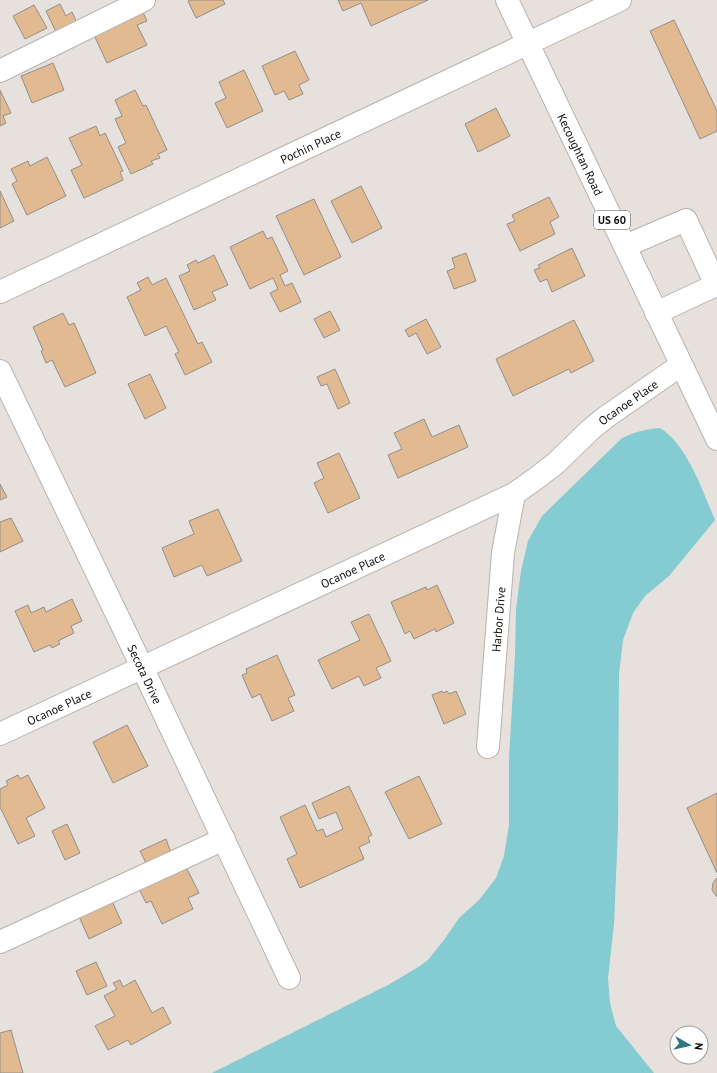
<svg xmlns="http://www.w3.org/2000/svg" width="717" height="1073" viewBox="0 0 717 1073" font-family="'PT Sans',sans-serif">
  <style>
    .water { fill: #84cbd2 }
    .building { fill: #e2ba91; stroke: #928e8a }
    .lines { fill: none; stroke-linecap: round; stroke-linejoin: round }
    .minor-casing { stroke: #b7b3ae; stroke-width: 24 }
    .major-casing { stroke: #b7b3ae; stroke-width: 24 }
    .minor { stroke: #fff; stroke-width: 22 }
    .major { stroke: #fff; stroke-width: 22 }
    .labels { text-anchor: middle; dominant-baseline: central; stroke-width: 4; stroke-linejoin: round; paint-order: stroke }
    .shield { fill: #fff; stroke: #565554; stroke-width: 1 }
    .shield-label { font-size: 11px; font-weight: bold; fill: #0d0c0a }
    .street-label { font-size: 12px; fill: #0d0c0a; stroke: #fff }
  </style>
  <rect width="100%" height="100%" fill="#e6e1dd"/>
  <!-- water -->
  <path class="water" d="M660,428c27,16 43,64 55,92l-46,56 -24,20 -12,17 -10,27 -4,34 -1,155 -4,95 -6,54 2,25 6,23 38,47h-442l176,-88 32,-19 8,-6 16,-20 15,-22 20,-18 17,-22 8,-22 5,-31v-67l6,-102 1,-47 5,-38 7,-30 14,-25 80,-78c13,-6 23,-9 38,-10z"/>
  <!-- building -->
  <g class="building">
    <path d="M190,0h33l2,4 -29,14 -8,-17z"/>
    <path d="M338,0h90l-57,26 -10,-23 -18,8z"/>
    <path d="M60,4l6,12 6,-4 6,13 -21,9 -11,-23z"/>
    <path d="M34,5l13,23 -22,11 -12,-23z"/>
    <path d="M143,12l4,9 -10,4 10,20 -40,18 -13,-28z"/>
    <path d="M674,20l43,91v20l-17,8 -50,-108z"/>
    <path d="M295,51l14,29 -10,5 4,9 -14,6 -5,-9 -9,4 -13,-29z"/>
    <path d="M53,63l11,27 -32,13 -11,-27z"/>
    <path d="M244,70l19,41 -36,17 -12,-25 11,-5 -7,-16z"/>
    <path d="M0,90l11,23 -8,3 3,7 -6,3z"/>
    <path d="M135,90l8,16 3,-1 21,45 -9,4 2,4 -9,3 2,3 -22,10 -13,-27 8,-4 -11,-24 7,-3 -7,-16z"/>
    <path d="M496,108l14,28 -32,16 -13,-28z"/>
    <path d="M96,126l4,10 5,-3 18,38 -3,1 3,8 -39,18 -13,-28 11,-5 -13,-27z"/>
    <path d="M47,157l19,39 -39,19 -15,-31 5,-3 -6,-12 17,-8 2,5z"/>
    <path d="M361,186l21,42 -30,15 -21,-42z"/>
    <path d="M0,191l14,30 -14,7z"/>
    <path d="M549,197l10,20 -9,5 5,12 -35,17 -13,-27 8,-3 -3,-6z"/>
    <path d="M314,199l27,58 -37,18 -28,-59z"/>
    <path d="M263,231l4,8 5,-2 16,34 -8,4 5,11 7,-3 9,19 -21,10 -10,-19 8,-4 -5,-11 -23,11 -20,-42z"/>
    <path d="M572,248l13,28 -33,16 -5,-13 -7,3 -6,-12 6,-2 -2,-3z"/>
    <path d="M466,253l10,28 -22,8 -7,-18 8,-3 -3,-10z"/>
    <path d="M214,255l14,30 -16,7 4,8 -22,10 -15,-34 11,-5 -3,-6 9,-5 2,3z"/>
    <path d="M148,277l4,8 14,-7 32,66 4,-2 10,20 -27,13 -10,-21 4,-2 -13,-26 -21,10 -18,-39 14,-7 -4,-7z"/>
    <path d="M330,311l10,19 -16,8 -10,-19z"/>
    <path d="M63,313l6,12 5,-2 22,50 -31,14 -13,-27 -6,3 -5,-12 2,-1 -10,-23z"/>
    <path d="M426,319l15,28 -14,7 -11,-21 -7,4 -4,-7z"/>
    <path d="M574,320l20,41 -23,12 -2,-4 -56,27 -17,-37z"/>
    <path d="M335,369l15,34 -12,6 -11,-25 -6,2 -4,-9z"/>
    <path d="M150,374l16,34 -21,11 -17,-35z"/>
    <path d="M424,419l8,18 27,-12 9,22 -70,31 -10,-23 14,-6 -8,-16z"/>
    <path d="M339,453l21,45 -32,15 -14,-30 10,-5 -7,-15z"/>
    <path d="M0,484l7,13 -7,3z"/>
    <path d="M218,509l24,52 -35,15 -5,-11 -28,12 -12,-29 32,-14 -5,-13z"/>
    <path d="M11,518l12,23 -23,11v-30z"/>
    <path d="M437,585l17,38 -18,9 -1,-3 -21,10 -4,-8 -5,3 -14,-32 35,-15 1,3z"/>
    <path d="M72,599l10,22 -11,5 3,7 -16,8 2,3 -8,4 -2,-3 -16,7 -19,-41 13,-6 3,8 13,-6 2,5z"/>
    <path d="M369,614l22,47 -15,7 5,10 -17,8 -5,-10 -27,13 -14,-29 42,-20 -9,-18z"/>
    <path d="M277,655l18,40 -7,3 6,13 -22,10 -12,-27 -8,4 -10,-23 5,-2 -1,-4z"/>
    <path d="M442,691l1,2 4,-2 2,3 7,-3 10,23 -22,10 -12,-29z"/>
    <path d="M127,725l21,41 -35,17 -20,-41z"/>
    <path d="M18,775l2,4 8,-4 17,33 -19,10 9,18 -17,8 -18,-37v-18l8,-4 -2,-4z"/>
    <path d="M419,776l23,48 -33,15 -24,-47z"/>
    <path d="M349,786l23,49 -4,2 2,5 -11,5 5,12 -64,29 -13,-29 10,-5 -17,-37 25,-12 12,26 6,-2 3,8 17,-8 -7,-17 -17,7 -7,-16z"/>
    <path d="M717,793v80l-30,-65z"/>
    <path d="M67,824l13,29 -15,7 -13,-29z"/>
    <path d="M166,839l5,14 -25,10 -6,-12z"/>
    <path d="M184,863l15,30 -11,5 5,11 -31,15 -11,-23 -5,2 -9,-18z"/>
    <path d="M717,878v19l-5,-7 1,-7z"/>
    <path d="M110,897l12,26 -33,16 -12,-27z"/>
    <path d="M96,962l11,24 -20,9 -11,-24z"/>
    <path d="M120,980l3,7 12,-7 17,33 11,-6 8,16 -40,22 -3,-5 -20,10 -13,-24 20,-10 -11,-20 13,-7 -4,-6z"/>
    <path d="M11,1030l12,43h-23v-40z"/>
  </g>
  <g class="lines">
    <!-- minor casing -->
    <g class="minor-casing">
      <g id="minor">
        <path d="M0,71l144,-71"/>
        <path d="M625,246l61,-26 30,65 -60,28"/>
        <path id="s1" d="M0,292l620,-292"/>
        <path id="s2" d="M0,371l142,296 147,311"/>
        <path id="s3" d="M0,734l514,-240 24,-17 18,-14 34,-33 16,-13 75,-52"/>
        <path id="s4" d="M488,747l15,-194 11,-59"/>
        <path d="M0,942l224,-103"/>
      </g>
    </g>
    <!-- major casing -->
    <g class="major-casing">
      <g id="major">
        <path id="s5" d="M507,0l210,439"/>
      </g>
    </g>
    <!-- minor -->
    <use href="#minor" class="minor"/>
    <!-- major -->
    <use href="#major" class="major"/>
  </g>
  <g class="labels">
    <!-- shield labels -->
    <rect class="shield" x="594" y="211" width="36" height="18" rx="3"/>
    <g class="shield-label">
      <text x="612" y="220">US 60</text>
    </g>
    <!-- street labels -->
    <g class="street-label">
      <text stroke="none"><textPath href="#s1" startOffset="343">Pochin Place</textPath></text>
      <text stroke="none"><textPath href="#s5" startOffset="171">Kecoughtan Road</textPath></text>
      <text stroke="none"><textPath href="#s3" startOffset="714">Ocanoe Place</textPath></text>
      <text stroke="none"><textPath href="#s3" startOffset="389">Ocanoe Place</textPath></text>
      <text stroke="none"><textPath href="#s4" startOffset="128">Harbor Drive</textPath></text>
      <text stroke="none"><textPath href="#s2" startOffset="336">Secota Drive</textPath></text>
      <text stroke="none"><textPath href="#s3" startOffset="65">Ocanoe Place</textPath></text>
    </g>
  </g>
  <!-- north arrow -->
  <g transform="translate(689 1045) rotate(98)"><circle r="19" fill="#ffffff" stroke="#9e9e9d"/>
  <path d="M0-3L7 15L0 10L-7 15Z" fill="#307881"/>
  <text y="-6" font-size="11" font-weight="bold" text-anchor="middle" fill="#0d0c0a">N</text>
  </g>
</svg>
